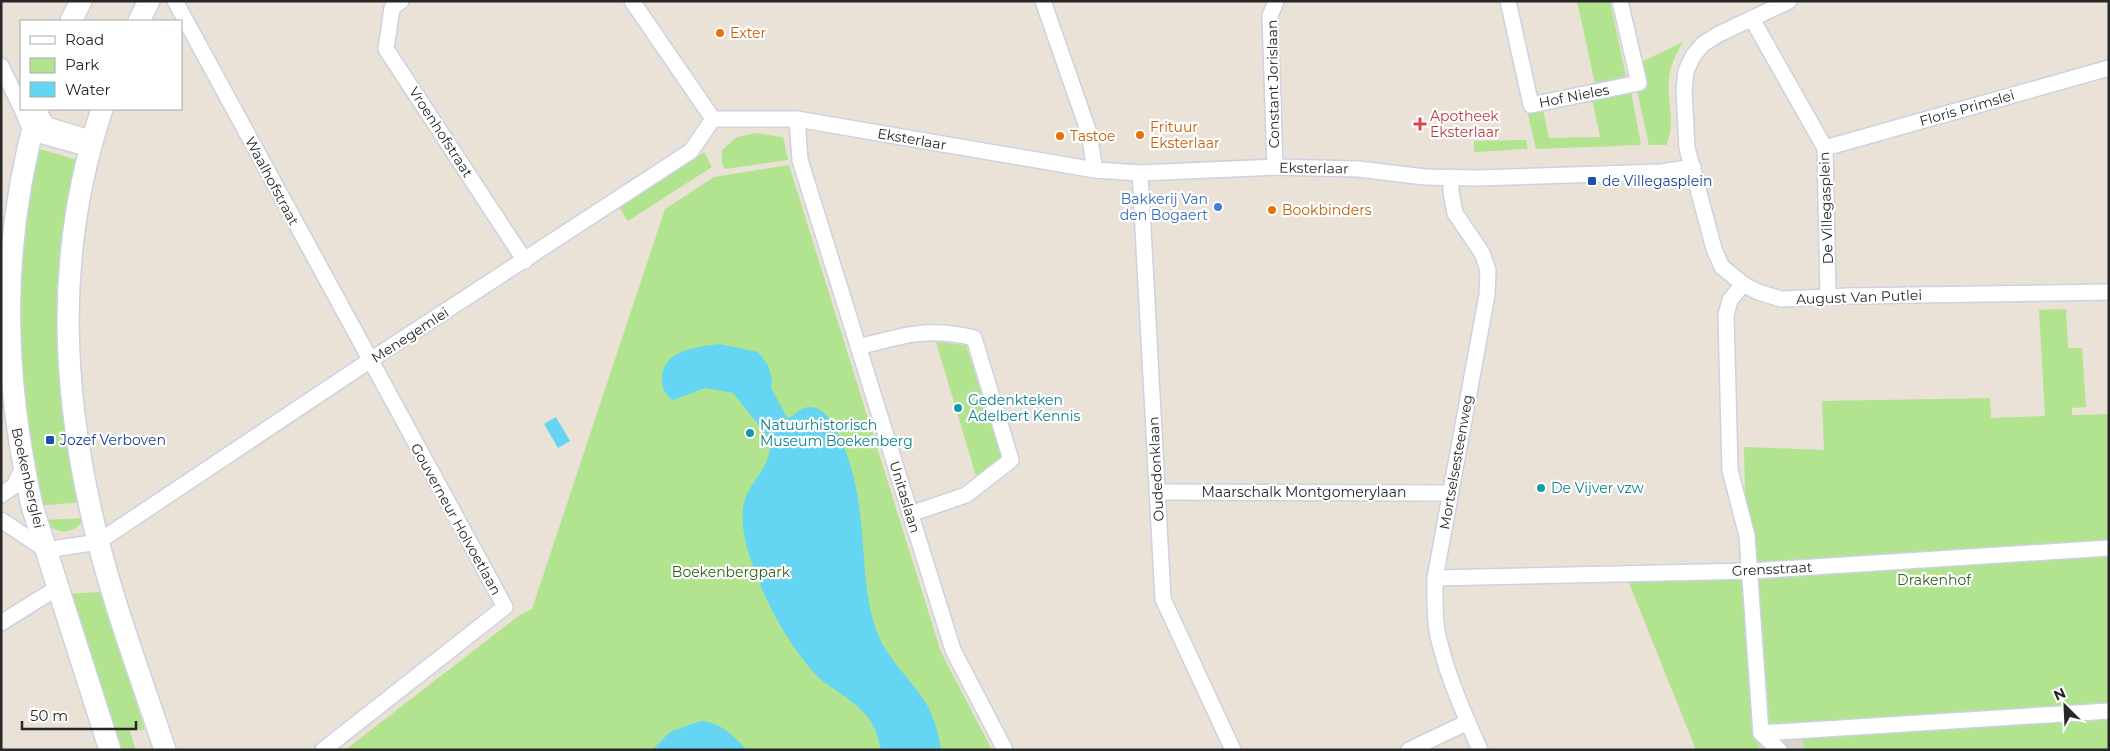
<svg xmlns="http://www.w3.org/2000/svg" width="2110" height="751" viewBox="0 0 2110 751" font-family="Montserrat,sans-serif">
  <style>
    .green { fill: #b2e490 }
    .plaza { fill: #dad4ce }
    .water { fill: #64d5f2 }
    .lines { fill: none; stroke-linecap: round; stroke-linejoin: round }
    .street-casing { stroke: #ccd2e1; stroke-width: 18 }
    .secondary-casing { stroke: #ccd2e1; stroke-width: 24 }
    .street { stroke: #fff; stroke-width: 15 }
    .secondary { stroke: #fff; stroke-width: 21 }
    .food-dot { fill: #e8710a; stroke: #fff; stroke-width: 2 }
    .health-dot { fill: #e0444e; stroke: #fff; stroke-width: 2 }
    .transit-dot { fill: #1a4fb4; stroke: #fff; stroke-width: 2 }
    .shop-dot { fill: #3f7fe0; stroke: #fff; stroke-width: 2 }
    .culture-dot { fill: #0f9aa8; stroke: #fff; stroke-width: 2 }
    .labels { text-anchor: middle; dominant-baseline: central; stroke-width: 4.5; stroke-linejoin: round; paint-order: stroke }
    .food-label { font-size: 14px; fill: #c56008; stroke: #fff; text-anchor: start }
    .street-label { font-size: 14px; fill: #272727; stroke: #fff }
    .health-label { font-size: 14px; fill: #be3a42; stroke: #fff; text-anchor: start }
    .transit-label { font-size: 14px; fill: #164399; stroke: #fff; text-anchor: start }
    .shop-label { font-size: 14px; fill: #366cbe; stroke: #fff; text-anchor: end }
    .culture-label { font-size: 14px; fill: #0d838f; stroke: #fff; text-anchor: start }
    .park-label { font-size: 14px; fill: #2c6416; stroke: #fff }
  </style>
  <rect width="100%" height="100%" fill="#eae1d7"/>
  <!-- green -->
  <g class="green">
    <path d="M1577,1h33l16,75 -31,8z"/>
    <path d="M1683,42c-7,12 -13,24 -14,37 -2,21 7,47 -3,66h-17l-12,-54 10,-3 -6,-26z"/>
    <path d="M1631,92l10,53 -105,4 -8,-35 15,-4 6,28 51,-1 -8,-38z"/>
    <path d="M756,133l27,4 5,23 -63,9 -3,-5v-14l15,-13z"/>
    <path d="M1526,140l2,9 -54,3v-11z"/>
    <path d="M36,148l45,13 -13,61 15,280 -47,4 -23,-194z"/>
    <path d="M704,152l8,15 -84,54 -9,-14z"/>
    <path d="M789,165l152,487 51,98h-647l176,-136 11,-5 133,-400 49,-32z"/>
    <path d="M2066,309l2,39h14l4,59 -14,1v7l37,-1v336h-413l-69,-172 120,-4 -3,-127 80,3 -2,-49 168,-3 1,20 54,-2 -6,-106z"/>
    <path d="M936,342l30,3 36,112 -26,19z"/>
    <path d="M85,518c-10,17 -29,18 -41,2z"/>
    <path d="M100,592l45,138 -16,-1 7,21h-21l-52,-156z"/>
  </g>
  <!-- plaza -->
  <path class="plaza" d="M1798,722l7,28h-46l-3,-26z"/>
  <!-- water -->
  <g class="water">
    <path d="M719,344l39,8 10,13 4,14 -1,9 17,31c5,-3 10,-9 16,-11 15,-5 25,9 31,20 25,46 26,93 30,144 2,21 5,43 13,63 11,25 33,45 48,68 8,14 13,31 15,47h-60c-6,-33 -21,-43 -47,-61 -6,-5 -13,-8 -18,-14 -29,-32 -50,-71 -64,-112 -7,-19 -13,-44 -7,-64 8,-22 30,-36 24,-61l-36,-45 -28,-5 -32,12c-7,-4 -11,-11 -11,-20 -1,-30 35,-33 57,-36z"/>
    <path d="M556,417l14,24 -12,7 -14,-24z"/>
    <path d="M700,721c20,0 33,15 47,29h-95l18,-18z"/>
  </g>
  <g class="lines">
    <!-- street casing -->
    <g class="street-casing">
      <g id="street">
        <path d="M175,1l330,606 -182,143"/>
        <path d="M401,1l-9,7 -6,41 139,212"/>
        <path d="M632,1l81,118"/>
        <path d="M1043,1l46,132 6,37"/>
        <path d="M1508,1l23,104 108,-22 -19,-82"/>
        <path d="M1789,1l-70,33 -16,10 -10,12 -7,15 -2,20 3,57 27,101 8,18 21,17 15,8 23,7 68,-3 260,-4"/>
        <path d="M1752,19l73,129 3,148"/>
        <path d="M1,66l20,41"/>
        <path d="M22,109l10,24 58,16"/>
        <path d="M37,109l10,16 46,14"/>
        <path d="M713,119h84l298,51 45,3 135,-6 83,2 67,8 53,1 184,-6 31,-5"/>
        <path d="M797,119l3,41 153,490 52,100"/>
        <path d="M1825,148l284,-80"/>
        <path d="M1275,167l-5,-151 6,-15"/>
        <path d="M1140,173l23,426 70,151"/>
        <path d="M1451,177v15l4,21 27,40 6,17 -1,25 -52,283c0,22 -1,45 5,66 9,36 25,72 40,106"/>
        <path d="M1743,284l-13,16 -4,15 4,155 17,66 14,197 348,-22"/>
        <path d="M859,347c44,-12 69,-20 115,-9l37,122 -45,35 -56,19"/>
        <path d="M1157,492l293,1"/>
        <path d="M1,495l13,-9 9,-19"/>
        <path d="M1,520l45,30 52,-8 271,-181 322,-210 22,-32"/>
        <path d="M1435,578l316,-7 358,-23"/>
        <path d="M1,623l56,-35"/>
        <path d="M1761,733l18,17"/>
        <path d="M1409,750l59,-28"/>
      </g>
    </g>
    <!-- secondary casing -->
    <g class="secondary-casing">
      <g id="secondary">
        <path d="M71,21l10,-20"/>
        <path d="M139,21l10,-20"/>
        <path d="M38,109c-38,135 -36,261 -6,397l78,244"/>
        <path d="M102,109c-48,145 -41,285 -4,432 18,70 44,140 67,209"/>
      </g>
    </g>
    <!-- street -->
    <use href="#street" class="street"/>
    <!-- secondary -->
    <use href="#secondary" class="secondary"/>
  </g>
  <!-- markers -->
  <g class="food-dot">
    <circle cx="720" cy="33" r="5"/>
    <circle cx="1140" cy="135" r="5"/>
    <circle cx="1060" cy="136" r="5"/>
    <circle cx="1272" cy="210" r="5"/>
  </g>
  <path class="health-dot" d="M1417.5 116.5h5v5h5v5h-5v5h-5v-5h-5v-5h5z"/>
  <g class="transit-dot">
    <rect x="1587" y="176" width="10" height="10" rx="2.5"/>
    <rect x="45" y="435" width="10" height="10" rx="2.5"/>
  </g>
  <circle class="shop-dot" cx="1218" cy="207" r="5"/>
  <g class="culture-dot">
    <circle cx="958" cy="408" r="5"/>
    <circle cx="750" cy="433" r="5"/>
    <circle cx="1541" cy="488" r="5"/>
  </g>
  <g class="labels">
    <!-- food labels -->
    <g class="food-label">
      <text x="730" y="33">Exter</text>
      <text x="1150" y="127">Frituur<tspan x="1150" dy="16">Eksterlaar</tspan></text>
      <text x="1070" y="136">Tastoe</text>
      <text x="1282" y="210">Bookbinders</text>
    </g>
    <!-- street labels -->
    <g class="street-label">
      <text transform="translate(1273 84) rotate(-91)">Constant Jorislaan</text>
      <text transform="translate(1574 96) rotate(-11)">Hof Nieles</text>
      <text transform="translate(1967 108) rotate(-16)">Floris Primslei</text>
      <text transform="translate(441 132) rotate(57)">Vroenhofstraat</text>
      <text transform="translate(912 139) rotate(10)">Eksterlaar</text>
      <text transform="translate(1314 168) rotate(1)">Eksterlaar</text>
      <text transform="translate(272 181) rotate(62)">Waalhofstraat</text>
      <text transform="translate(1826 208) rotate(-92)">De Villegasplein</text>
      <text transform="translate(1859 297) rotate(-2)">August Van Putlei</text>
      <text transform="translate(410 335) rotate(-33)">Menegemlei</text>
      <text transform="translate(1456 462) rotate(-80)">Mortselsesteenweg</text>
      <text transform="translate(1156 469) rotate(-93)">Oudedonklaan</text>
      <text transform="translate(28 478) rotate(77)">Boekenberglei</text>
      <text x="1304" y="492">Maarschalk Montgomerylaan</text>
      <text transform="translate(905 497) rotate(73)">Unitaslaan</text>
      <text transform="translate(456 519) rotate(61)">Gouverneur Holvoetlaan</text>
      <text transform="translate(1772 569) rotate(-3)">Grensstraat</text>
    </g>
    <!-- health labels -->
    <g class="health-label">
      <text x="1430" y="116">Apotheek<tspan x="1430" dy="16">Eksterlaar</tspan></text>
    </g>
    <!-- transit labels -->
    <g class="transit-label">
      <text x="1602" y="181">de Villegasplein</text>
      <text x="60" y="440">Jozef Verboven</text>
    </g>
    <!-- shop labels -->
    <g class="shop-label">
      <text x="1208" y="199">Bakkerij Van<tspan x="1208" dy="16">den Bogaert</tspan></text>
    </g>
    <!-- culture labels -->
    <g class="culture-label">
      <text x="968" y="400">Gedenkteken<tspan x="968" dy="16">Adelbert Kennis</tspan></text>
      <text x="760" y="425">Natuurhistorisch<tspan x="760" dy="16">Museum Boekenberg</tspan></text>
      <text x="1551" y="488">De Vijver vzw</text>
    </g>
    <!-- park labels -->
    <g class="park-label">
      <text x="731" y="572">Boekenbergpark</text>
      <text x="1934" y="580">Drakenhof</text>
    </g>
  </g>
  <!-- border -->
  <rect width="2110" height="751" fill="none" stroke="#272727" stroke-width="5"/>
  <!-- legend -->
  <rect x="20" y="20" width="162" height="90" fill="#ffffff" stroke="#a9a9a9"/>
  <rect x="30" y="36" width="25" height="8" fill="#ffffff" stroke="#a9a9a9"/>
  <text x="65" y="45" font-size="15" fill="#272727">Road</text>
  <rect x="30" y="58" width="25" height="15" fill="#b2e490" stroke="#a9a9a9"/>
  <text x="65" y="70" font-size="15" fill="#272727">Park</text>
  <rect x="30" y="82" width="25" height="15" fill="#64d5f2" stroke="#a9a9a9"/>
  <text x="65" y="95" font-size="15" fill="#272727">Water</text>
  <!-- north arrow -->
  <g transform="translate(2065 706) rotate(336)" stroke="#ffffff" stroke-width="4" paint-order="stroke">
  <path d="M0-4L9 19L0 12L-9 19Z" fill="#272727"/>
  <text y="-8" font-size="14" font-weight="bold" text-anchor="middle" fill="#272727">N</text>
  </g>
  <!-- scale -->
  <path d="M22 721v8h114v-8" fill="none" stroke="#272727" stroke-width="2.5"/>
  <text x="30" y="721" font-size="15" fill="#272727" stroke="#ffffff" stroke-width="4" paint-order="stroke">50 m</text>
</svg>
